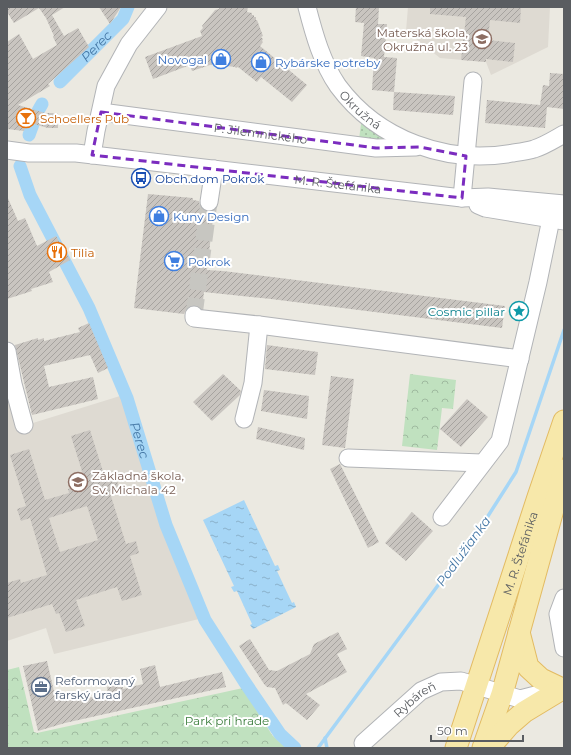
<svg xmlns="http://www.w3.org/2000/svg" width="571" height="755" viewBox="0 0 571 755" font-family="Montserrat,sans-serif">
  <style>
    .education { fill: #dedad2 }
    .grass { fill: url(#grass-dots) }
    .forest { fill: url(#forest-crowns) }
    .water { fill: url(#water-ripples) }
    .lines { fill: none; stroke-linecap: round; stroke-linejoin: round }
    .stream { stroke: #a6d6f6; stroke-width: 3.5 }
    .canal { stroke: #a6d6f6; stroke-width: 13 }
    .building { fill: url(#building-hatch); fill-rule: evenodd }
    .minor-tunnel { stroke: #c7c6c1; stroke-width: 17; stroke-dasharray: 17 8; stroke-linecap: butt }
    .minor-casing { stroke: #b2b4b7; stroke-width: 19 }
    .major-casing { stroke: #e3bb62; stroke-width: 23 }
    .minor { stroke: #fff; stroke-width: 17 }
    .major { stroke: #f7e8aa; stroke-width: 21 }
    .marked { fill: none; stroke: #7b2cbf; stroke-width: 3; stroke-dasharray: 8 5; stroke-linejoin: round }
    .labels { text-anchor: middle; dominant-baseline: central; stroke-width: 4; stroke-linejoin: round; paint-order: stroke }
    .education-label { font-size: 12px; fill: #785e54; stroke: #fff; text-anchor: end }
    .shop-label { font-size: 12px; fill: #366cbe; stroke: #fff; text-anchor: start }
    .street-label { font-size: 12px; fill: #5a5d61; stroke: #fff }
    .food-label { font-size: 12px; fill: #c56008; stroke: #fff; text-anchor: start }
    .transit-label { font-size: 12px; fill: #164399; stroke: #fff; text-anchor: start }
    .culture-label { font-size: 12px; fill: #0d838f; stroke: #fff; text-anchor: end }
    .service-label { font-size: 12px; fill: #4e5e75; stroke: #fff; text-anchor: start }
    .park-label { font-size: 12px; fill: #3c7e3d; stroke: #fff }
    .water-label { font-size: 13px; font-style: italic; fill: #4678a6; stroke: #fff }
  </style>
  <defs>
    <pattern id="grass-dots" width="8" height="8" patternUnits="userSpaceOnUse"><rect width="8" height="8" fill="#c0e1bf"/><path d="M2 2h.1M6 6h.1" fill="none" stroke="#9fba9f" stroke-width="1.8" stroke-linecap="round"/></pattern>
    <pattern id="forest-crowns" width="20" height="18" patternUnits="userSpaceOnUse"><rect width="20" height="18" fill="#c0e1bf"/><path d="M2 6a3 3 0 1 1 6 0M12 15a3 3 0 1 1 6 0" fill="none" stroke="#9fba9f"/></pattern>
    <pattern id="water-ripples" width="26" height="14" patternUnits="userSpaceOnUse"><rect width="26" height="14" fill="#a6d6f6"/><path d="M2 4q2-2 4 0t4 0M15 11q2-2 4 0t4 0" fill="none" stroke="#8ab1cb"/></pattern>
    <pattern id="building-hatch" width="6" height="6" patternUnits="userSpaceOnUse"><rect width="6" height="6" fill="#c9c5c0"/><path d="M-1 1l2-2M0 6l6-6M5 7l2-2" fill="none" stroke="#a6a39f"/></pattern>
  </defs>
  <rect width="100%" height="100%" fill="#ebe9e1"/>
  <!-- education -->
  <g class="education">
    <path d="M408,7h142l-2,40 -57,28 -5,-13 -46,-4 -34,-27z"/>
    <path d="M7,394l13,33 100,-31 12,33 33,106 34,84 -145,35 -8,-26 -39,13z"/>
  </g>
  <!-- grass -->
  <path class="grass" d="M362,117l25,22 -3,4 -25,-4z"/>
  <!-- forest -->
  <g class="forest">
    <path d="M410,374l46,6 -3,29 -11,-1 -5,42 -35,-4z"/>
    <path d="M19,667l15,65 3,1 206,-45 29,47 14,13h-279v-78z"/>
  </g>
  <!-- water -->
  <path class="water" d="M244,500l31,66 3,-1 2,5 -3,1 15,32 2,-1 2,5 -43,22 -3,-4 2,-1 -15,-33 -3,1 -3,-5 3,-1 -31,-66z"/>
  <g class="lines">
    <!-- stream -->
    <g class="stream">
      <path d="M325,738l2,10"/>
      <path d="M318,748l163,-221 35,-55 48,-142"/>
    </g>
    <!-- canal -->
    <g class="canal">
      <path id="s1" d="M60,82l63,-63 5,-12"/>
      <path d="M38,111l4,-7"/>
      <path d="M29,135l4,-11"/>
      <path id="s2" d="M20,166l10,29 59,113 38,90 39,127 39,95 39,61 36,53 15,14"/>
    </g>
  </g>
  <!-- building -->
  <g class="building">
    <path d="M7,7h58l-13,8 12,21 14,-8 11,19 -41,37 2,2 -32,19 27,8h13v15h-10l-21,-6 -3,9 -17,-2v-87l12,-8 14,25 24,-14 -4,-8 1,-1 -8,-18 -7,-10 -25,15 -7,-11z"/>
    <path d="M99,7h22l-11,17z"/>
    <path d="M220,7h28l-1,5 5,1v2h2v2h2v3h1l6,16 -2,1 2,2 -1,2 1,1 -3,4 47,39 -15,17 -31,-25 -4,5 -19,-15 -2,1 -1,-1 -16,-2 -3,-2 -24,8 -2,-6 -37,14 -8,-22 57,-21 -2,-5 3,-3 -1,-2 13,-16 4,-1z"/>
    <path d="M356,7h23l-1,17h9l-3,33 13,1 -3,34 61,4 -2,19 -60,-5 1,-18 -22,-2 2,-32 -13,-2 3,-33 -9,-1z"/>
    <path d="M430,7h91l-1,16 -30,-3 -2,20 27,3 -2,19 -27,-3v3l-25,-2 5,-43 -36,-3z"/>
    <path d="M550,73l14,1v35l-17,-2 -2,21 -60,-5 2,-23 53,5 3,-20 6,1z"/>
    <path d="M148,194l45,4v2l6,1 1,5 3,4 5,2 6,-2 -7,60 16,1 282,35 -3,22 -231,-29 -67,-7 -2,17 -8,-4 -5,1 -3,4 -2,4 -50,-6z"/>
    <path d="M7,196l11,25 7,-3 12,28 19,-10 14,24 -21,12 4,10 -22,7 1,2 -25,8z"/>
    <path d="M89,323l19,45 -10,5 -8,-18 -46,11 5,21 44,-10 5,22 -66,16 -17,-70 23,-7v2l6,-2v3l36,-9 -2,-4z"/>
    <path d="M267,345l51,7 -3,23 -50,-6z"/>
    <path d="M223,374l18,17 -1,4 -28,26 -19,-19z"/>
    <path d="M331,376l23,3 -9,69 -23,-3z"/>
    <path d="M264,390l45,6 -2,23 -46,-8z"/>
    <path d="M467,399l21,18 -27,30 -21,-18z"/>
    <path d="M258,427l47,11 -1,12 -48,-11z"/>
    <path d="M90,430l16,51 10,-3 4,12 -10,3 16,51 10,-3 3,12 -9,3 12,39 -20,6 -5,-14 -41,13 9,26 -19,6 -7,-19 -3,1 -4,-10 -45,14v-35l13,-4 1,4 26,-8 -17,-57 -9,3 -4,-12 9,-3 -16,-51 19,-6 16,51 24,-7 -1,-4 18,-5 -15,-48zM87,506l11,34 -38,12 -11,-34z"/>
    <path d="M340,464l39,78 -11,6 -38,-79z"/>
    <path d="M412,512l21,19 -27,30 -21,-18z"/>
    <path d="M338,632l9,17 -10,5 10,18 -41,22 14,11 -13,15 -21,-17 -3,2 -8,-17 -8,-1 -3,-3 -25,-38 11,-7 19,31 8,1 33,-17 4,-10z"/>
    <path d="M47,661l9,39 24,-6 2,5 26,-5 -1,-7 15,-4 1,6 20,-5 -3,-15 15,-4 5,22 62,-15 4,15 -161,36 -27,8 -15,-65z"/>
  </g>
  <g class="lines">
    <!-- minor-tunnel -->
    <path class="minor-tunnel" d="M194,315l15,-113"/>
    <!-- minor casing -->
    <g class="minor-casing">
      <g id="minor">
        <path id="s3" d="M307,7c7,27 15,56 31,79 40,54 109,79 175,67 7,-1 15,-2 21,-4 10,-3 21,-10 30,-15"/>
        <path id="s4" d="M101,112l275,36 40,-1"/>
        <path id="s5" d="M7,150l22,3h47l386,45 26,-1 76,7"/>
        <path d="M92,155l4,-24 10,-45 23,-42 29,-37"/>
        <path d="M462,198l11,-117"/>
        <path d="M209,202l5,-33"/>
        <path d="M478,205l7,3 79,13"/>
        <path d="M194,315v3l65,7 261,34"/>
        <path d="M7,351l6,33 11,41"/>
        <path d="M244,419l9,-36 6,-58"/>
        <path d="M348,458l134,5"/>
        <path d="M442,517l58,-76 38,-159 13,-63"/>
        <path d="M564,598l-6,16 6,34"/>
        <path id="s6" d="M363,743l58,-52 20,-9 20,-1 59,18 31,-8"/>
      </g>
    </g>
    <!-- major casing -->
    <g class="major-casing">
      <g id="major">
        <path d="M519,632l9,35 13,12 21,10"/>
        <path id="s7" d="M456,748l82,-251 26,-76"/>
        <path d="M483,748l19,-54 62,-224"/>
        <path d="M489,748l20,-23 15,-13 38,-23"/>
      </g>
    </g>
    <!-- minor -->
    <use href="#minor" class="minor"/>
    <!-- major -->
    <use href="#major" class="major"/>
  </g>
  <!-- marked area -->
  <path class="marked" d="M101,112l275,36 44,-1 46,9 -4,42 -370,-43z"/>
  <!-- icons -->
  <defs>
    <g id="school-ring" transform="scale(1)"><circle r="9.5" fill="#fff" stroke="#8d6e63" stroke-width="1.5"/><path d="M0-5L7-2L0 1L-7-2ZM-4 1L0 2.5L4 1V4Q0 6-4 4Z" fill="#8d6e63"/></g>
    <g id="shop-ring" transform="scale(1)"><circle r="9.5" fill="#fff" stroke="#3f7fe0" stroke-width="1.5"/><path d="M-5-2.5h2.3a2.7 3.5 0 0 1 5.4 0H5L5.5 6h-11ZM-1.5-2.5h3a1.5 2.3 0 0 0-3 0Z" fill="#3f7fe0"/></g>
    <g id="bar-ring" transform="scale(1)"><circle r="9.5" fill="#fff" stroke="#e8710a" stroke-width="1.5"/><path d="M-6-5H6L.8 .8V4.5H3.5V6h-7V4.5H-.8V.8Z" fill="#e8710a"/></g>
    <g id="bus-ring" transform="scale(1)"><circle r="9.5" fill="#fff" stroke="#1a4fb4" stroke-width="1.5"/><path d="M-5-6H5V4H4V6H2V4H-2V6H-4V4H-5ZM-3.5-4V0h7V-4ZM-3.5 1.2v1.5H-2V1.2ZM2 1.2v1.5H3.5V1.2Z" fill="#1a4fb4"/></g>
    <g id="restaurant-ring" transform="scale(1)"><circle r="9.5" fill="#fff" stroke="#e8710a" stroke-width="1.5"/><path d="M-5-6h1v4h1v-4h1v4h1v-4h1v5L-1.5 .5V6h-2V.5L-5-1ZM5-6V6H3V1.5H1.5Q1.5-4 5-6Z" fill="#e8710a"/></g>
    <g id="supermarket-ring" transform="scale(1)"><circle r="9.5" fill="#fff" stroke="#3f7fe0" stroke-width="1.5"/><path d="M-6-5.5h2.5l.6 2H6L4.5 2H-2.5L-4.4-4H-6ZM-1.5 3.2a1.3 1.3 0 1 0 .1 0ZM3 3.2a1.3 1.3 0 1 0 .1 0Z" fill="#3f7fe0"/></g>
    <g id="sight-ring" transform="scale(1)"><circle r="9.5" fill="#fff" stroke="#0f9aa8" stroke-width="1.5"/><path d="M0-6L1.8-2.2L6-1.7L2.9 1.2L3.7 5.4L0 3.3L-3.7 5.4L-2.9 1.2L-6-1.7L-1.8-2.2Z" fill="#0f9aa8"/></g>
    <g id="office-ring" transform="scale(1)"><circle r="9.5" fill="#fff" stroke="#5c6f8a" stroke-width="1.5"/><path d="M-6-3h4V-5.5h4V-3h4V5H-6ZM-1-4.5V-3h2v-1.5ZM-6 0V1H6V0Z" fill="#5c6f8a"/></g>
  </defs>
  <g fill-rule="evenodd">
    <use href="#school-ring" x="482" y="39"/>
    <use href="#shop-ring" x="221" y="59"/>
    <use href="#shop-ring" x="261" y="62"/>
    <use href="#bar-ring" x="26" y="118"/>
    <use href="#bus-ring" x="141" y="178"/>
    <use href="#shop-ring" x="159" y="216"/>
    <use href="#restaurant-ring" x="57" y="252"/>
    <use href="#supermarket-ring" x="174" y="261"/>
    <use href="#sight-ring" x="519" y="311"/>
    <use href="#school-ring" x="78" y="482"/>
    <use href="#office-ring" x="41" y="687"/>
  </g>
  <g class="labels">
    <!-- education labels -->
    <g class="education-label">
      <text x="468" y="32">Materská škola,<tspan x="468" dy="14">Okružná ul. 23</tspan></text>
      <text x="92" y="475" text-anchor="start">Základná škola,<tspan x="92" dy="14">Sv. Michala 42</tspan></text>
    </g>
    <!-- shop labels -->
    <g class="shop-label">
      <text x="207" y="59" text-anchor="end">Novogal</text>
      <text x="275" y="62">Rybárske potreby</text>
      <text x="173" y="216">Kuny Design</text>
      <text x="188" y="261">Pokrok</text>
    </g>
    <!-- street labels -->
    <g class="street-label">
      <text stroke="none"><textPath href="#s3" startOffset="118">Okružná</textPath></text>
      <text stroke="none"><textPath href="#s4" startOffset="161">P. Jilemnického</textPath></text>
      <text stroke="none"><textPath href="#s5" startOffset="333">M. R. Štefánika</textPath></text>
      <text stroke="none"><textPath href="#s7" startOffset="205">M. R. Štefánika</textPath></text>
      <text stroke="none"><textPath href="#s6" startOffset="68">Rybáreň</textPath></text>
    </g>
    <!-- food labels -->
    <g class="food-label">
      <text x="40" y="118">Schoellers Pub</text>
      <text x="71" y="252">Tilia</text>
    </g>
    <!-- transit labels -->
    <g class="transit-label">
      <text x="155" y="178">Obch.dom Pokrok</text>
    </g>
    <!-- culture labels -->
    <g class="culture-label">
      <text x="505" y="311">Cosmic pillar</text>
    </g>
    <!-- service labels -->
    <g class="service-label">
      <text x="55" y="680">Reformovaný<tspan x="55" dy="14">farský úrad</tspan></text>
    </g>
    <!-- park labels -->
    <g class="park-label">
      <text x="227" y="720">Park pri hrade</text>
    </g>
    <!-- water labels -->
    <g class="water-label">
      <text stroke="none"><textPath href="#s1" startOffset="51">Perec</textPath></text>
      <text stroke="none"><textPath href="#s2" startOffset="300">Perec</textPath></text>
      <text transform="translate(463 551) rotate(-54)">Podlužianka</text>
    </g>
  </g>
  <!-- border -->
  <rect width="571" height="755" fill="none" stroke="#5a5d61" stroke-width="16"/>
  <!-- scale -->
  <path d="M431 735v6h92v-6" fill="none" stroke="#5a5d61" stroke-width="2"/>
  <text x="437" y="735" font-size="12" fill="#5a5d61" stroke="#ffffff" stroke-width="3" paint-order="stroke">50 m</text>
</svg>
